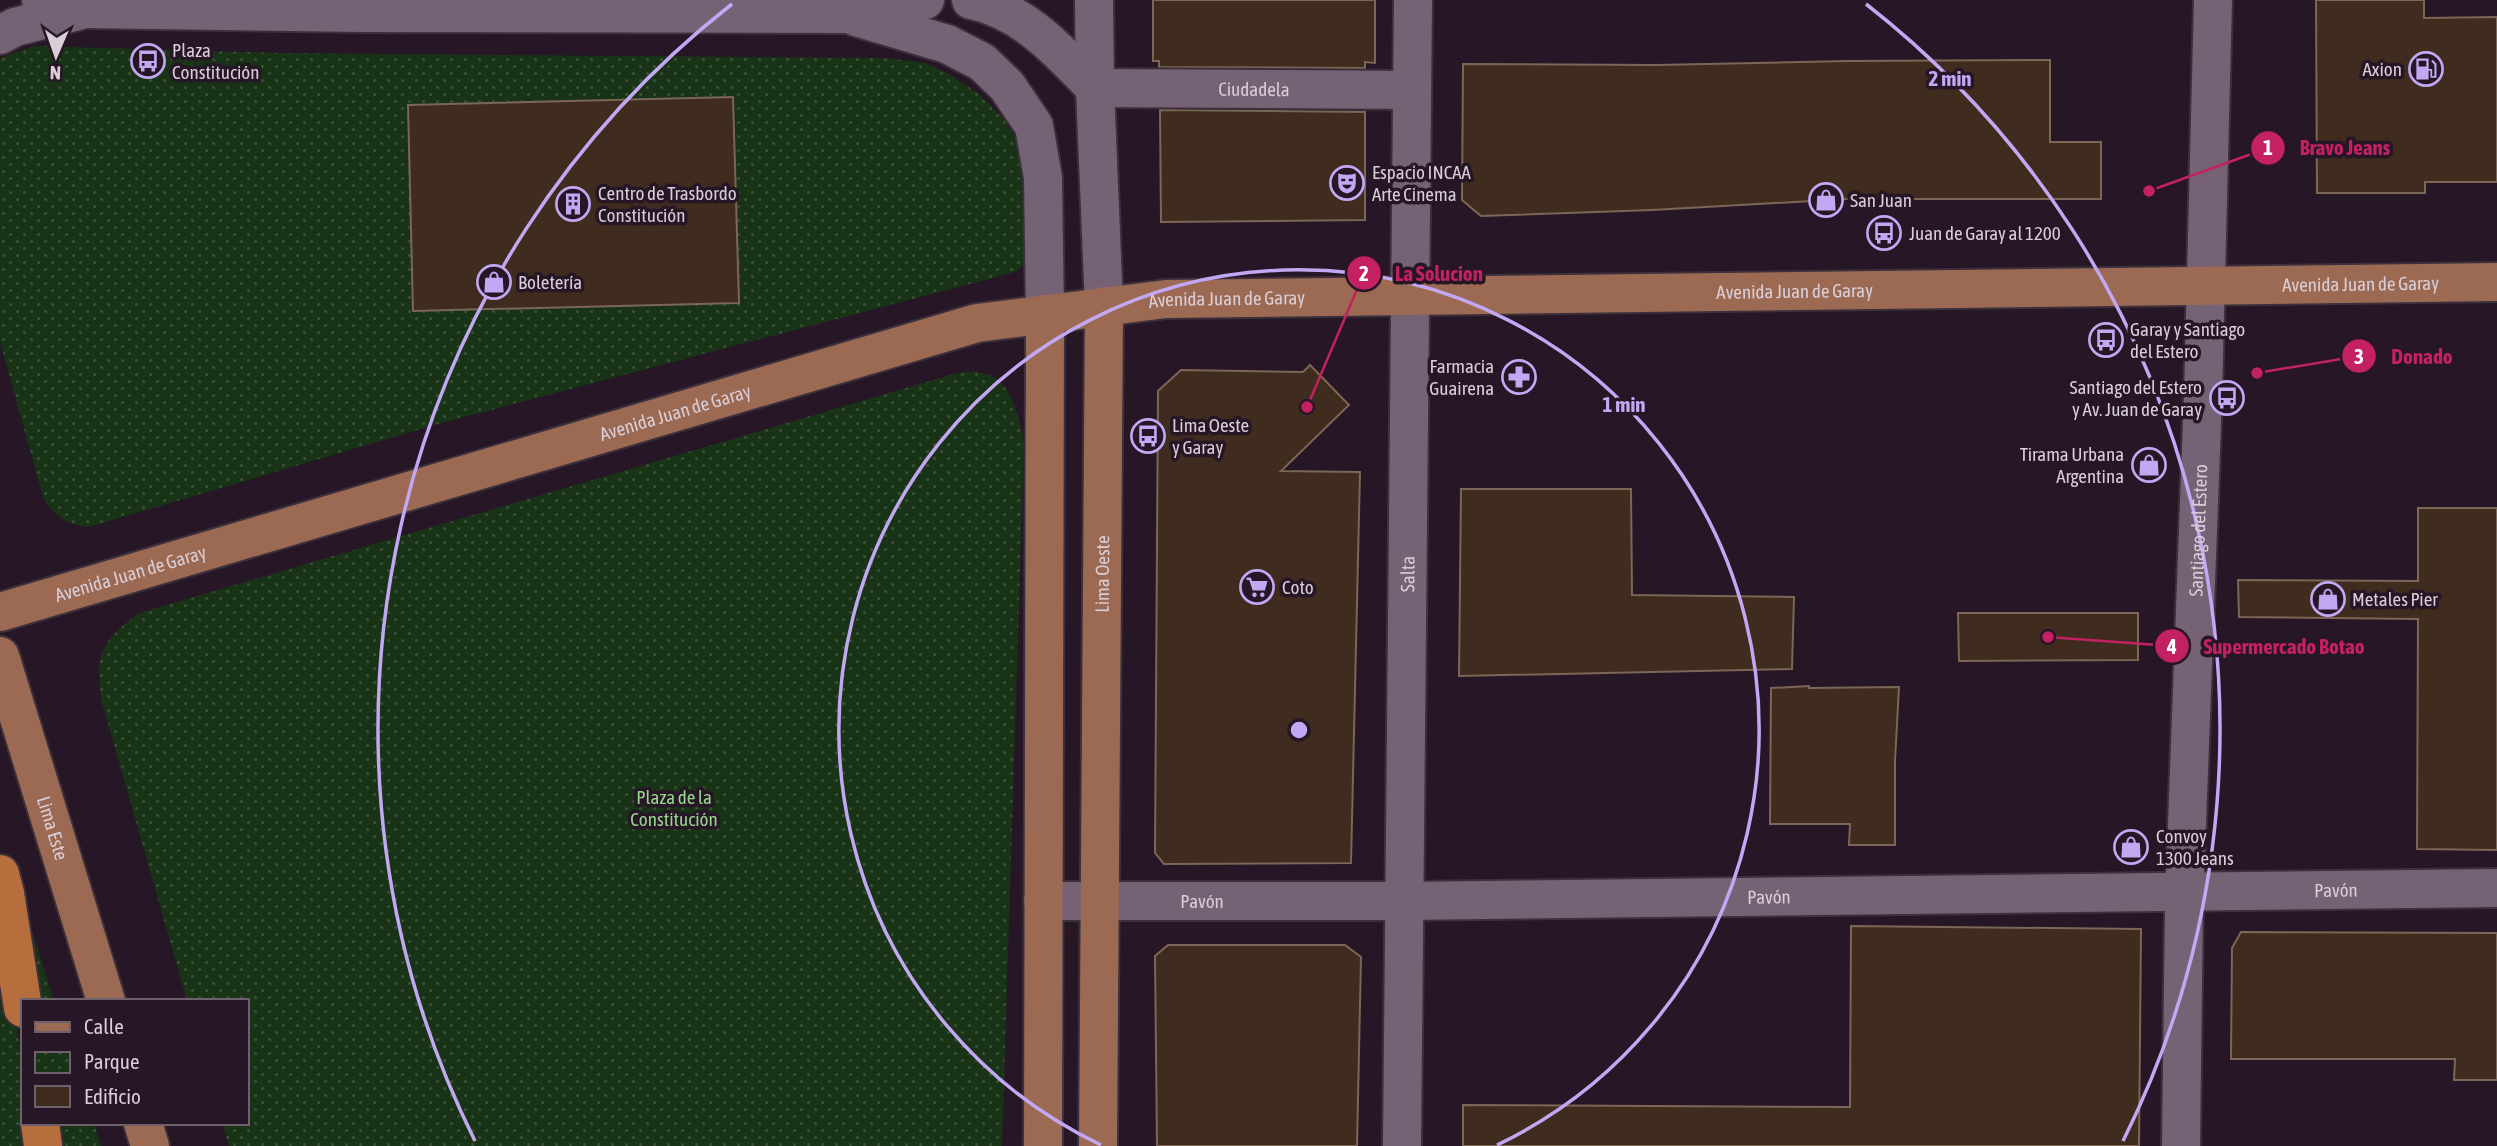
<svg xmlns="http://www.w3.org/2000/svg" width="2497" height="1146" viewBox="0 0 2497 1146" font-family="'Asap Condensed',sans-serif">
  <style>
    .park { fill: url(#park-dots) }
    .building { fill: #3f2c1e; stroke: #7c6656; stroke-width: 2 }
    .lines { fill: none; stroke-linecap: round; stroke-linejoin: round }
    .minor-casing { stroke: #3b303b; stroke-width: 42 }
    .major-casing { stroke: #3b303b; stroke-width: 42 }
    .highway-casing { stroke: #3b303b; stroke-width: 42 }
    .minor { stroke: #756275; stroke-width: 38 }
    .major { stroke: #9c6953; stroke-width: 38 }
    .highway { stroke: #b66e3d; stroke-width: 38 }
    .ring { fill: none; stroke: #c2a8f2; stroke-width: 3.5 }
    .labels { text-anchor: middle; dominant-baseline: central; stroke-width: 7; stroke-linejoin: round; paint-order: stroke }
    .poi-label { font-size: 19px; fill: #d9ced8; stroke: #261626; text-anchor: start }
    .street-label { font-size: 19px; fill: #d9ced8; stroke: #261626 }
    .park-label { font-size: 19px; fill: #94d78c; stroke: #261626 }
    .centre { fill: #c2a8f2; stroke: #261626; stroke-width: 3.5 }
    .ring-label { font-size: 21px; text-anchor: middle; font-weight: bold; fill: #c2a8f2; stroke: #261626; stroke-width: 7; stroke-linejoin: round; paint-order: stroke }
    .leader { fill: none; stroke: #c32161; stroke-width: 2.5 }
    .callout-dot { fill: #c32161; stroke: #261626; stroke-width: 2.5 }
    .mark-label { font-size: 21px; text-anchor: middle; font-weight: bold; fill: #fff }
    .callout-label { font-size: 21px; text-anchor: middle; font-weight: bold; fill: #c32161; stroke: #261626; stroke-width: 7; stroke-linejoin: round; paint-order: stroke }
  </style>
  <defs>
    <pattern id="park-dots" width="8" height="8" patternUnits="userSpaceOnUse" patternTransform="scale(1.75)"><rect width="8" height="8" fill="#183316"/><path d="M2 2h.1M6 6h.1" fill="none" stroke="#394f37" stroke-width="1.8" stroke-linecap="round"/></pattern>
  </defs>
  <rect width="100%" height="100%" fill="#261626"/>
  <!-- park -->
  <g class="park">
    <path d="M34,46l246,7 605,5 40,5 22,10 31,20 26,26 18,30 3,60 -2,56 -8,7 -577,152 -349,103c-22,-2 -35,-10 -46,-30l-43,-155v-284z"/>
    <path d="M974,371c7,2 15,3 21,7 19,12 25,44 29,65l-22,703h-773l-7,-23h25v-122h-60l-85,-299c-8,-47 -1,-61 37,-89l818,-240z"/>
    <path d="M25,909l29,92h-17z"/>
    <path d="M0,929l7,31 16,111v52l10,23h-33z"/>
    <path d="M54,1123h40l7,23h-44z"/>
  </g>
  <!-- building -->
  <g class="building">
    <path d="M1153,0h222v63l-10,-1v6l-206,-1v-6h-6z"/>
    <path d="M2316,0h108v18l73,-1v165h-72v11h-108z"/>
    <path d="M2050,60v82h51v57h-254l-195,11 -171,6 -19,-16 1,-136 193,1 190,-4z"/>
    <path d="M733,97l6,206 -326,8 -5,-206z"/>
    <path d="M1160,110l205,2v108l-204,2z"/>
    <path d="M1310,365l39,40 -68,66 79,1 -9,391 -187,1 -9,-11 3,-462 23,-21 122,2z"/>
    <path d="M1461,489h170l1,106 162,2 -2,72 -333,7z"/>
    <path d="M2418,508h79v342l-80,-1 1,-230 -179,-2 -1,-37 180,1z"/>
    <path d="M1958,613h180v47l-179,1z"/>
    <path d="M1809,686v2l90,-1 -4,74v84h-46l1,-21h-80l1,-136z"/>
    <path d="M1851,926l290,3 -2,217h-676v-41l387,2z"/>
    <path d="M2241,932l256,1v147h-43l1,-21h-224l1,-111z"/>
    <path d="M1168,945h177l16,12 -4,189h-200l-2,-190z"/>
  </g>
  <g class="lines">
    <!-- minor casing -->
    <g class="minor-casing">
      <g id="minor">
        <path d="M41,0l43,9 279,4 484,1 78,-14"/>
        <path d="M971,0c53,11 88,51 124,88"/>
        <path d="M1094,0l1,88 9,218"/>
        <path d="M856,17l91,27 35,18 25,24 27,40 9,52 2,136"/>
        <path d="M0,35l15,-8 63,-16"/>
        <path id="s1" d="M1095,88l317,2"/>
        <path id="s2" d="M1043,901h361l1093,-13"/>
        <path id="s3" d="M1402,1146l11,-1146"/>
        <path id="s4" d="M2181,1146l3,-242 19,-508 10,-396"/>
      </g>
    </g>
    <!-- major casing -->
    <g class="major-casing">
      <g id="major">
        <path id="s5" d="M0,612l977,-289 189,-24 1331,-17"/>
        <path id="s6" d="M0,656l106,345"/>
        <path d="M143,1123l7,23"/>
        <path d="M1043,1146l2,-832"/>
        <path id="s7" d="M1098,1146l6,-840"/>
      </g>
    </g>
    <!-- highway casing -->
    <g class="highway-casing">
      <g id="highway">
        <path d="M0,874l5,19 18,115"/>
        <path d="M40,1123l3,23"/>
      </g>
    </g>
    <!-- minor -->
    <use href="#minor" class="minor"/>
    <!-- major -->
    <use href="#major" class="major"/>
    <!-- highway -->
    <use href="#highway" class="highway"/>
  </g>
  <!-- distance rings -->
  <g class="ring">
    <path d="M1101 1145A460 460 0 1 1 1497 1145"/>
    <path d="M475 1141A921 921 0 0 1 732 4M1866 4A921 921 0 0 1 2123 1141"/>
  </g>
  <!-- icons -->
  <defs>
    <g id="bus-ring" transform="scale(1.75)"><circle r="9.5" fill="#261626" stroke="#c2a8f2" stroke-width="1.5"/><path d="M-5-6H5V4H4V6H2V4H-2V6H-4V4H-5ZM-3.5-4V0h7V-4ZM-3.5 1.2v1.5H-2V1.2ZM2 1.2v1.5H3.5V1.2Z" fill="#c2a8f2"/></g>
    <g id="fuel-ring" transform="scale(1.75)"><circle r="9.5" fill="#261626" stroke="#c2a8f2" stroke-width="1.5"/><path d="M-5.5-6h7V0h2V4h1.3V-2.5L3-4.5l.8-.8L6-3V5H2.5V1h-1V6h-7ZM-4.2-4.7v3.2H.2V-4.7Z" fill="#c2a8f2"/></g>
    <g id="theatre-ring" transform="scale(1.75)"><circle r="9.5" fill="#261626" stroke="#c2a8f2" stroke-width="1.5"/><path d="M-5-5.5Q0-4 5-5.5V0Q5 5 0 6Q-5 5-5 0ZM-3.3-2.5H-1v1.5H-3.3ZM1-2.5H3.3v1.5H1ZM-2.8 1Q0 5.5 2.8 1Z" fill="#c2a8f2"/></g>
    <g id="shop-ring" transform="scale(1.75)"><circle r="9.5" fill="#261626" stroke="#c2a8f2" stroke-width="1.5"/><path d="M-5-2.5h2.3a2.7 3.5 0 0 1 5.4 0H5L5.5 6h-11ZM-1.5-2.5h3a1.5 2.3 0 0 0-3 0Z" fill="#c2a8f2"/></g>
    <g id="building-ring" transform="scale(1.75)"><circle r="9.5" fill="#261626" stroke="#c2a8f2" stroke-width="1.5"/><path d="M-4-6H4V6H1V3H-1V6H-4ZM-2.5-4.3h1.7v1.8h-1.7ZM.8-4.3h1.7v1.8H.8ZM-2.5-1h1.7V.8h-1.7ZM.8-1h1.7V.8H.8Z" fill="#c2a8f2"/></g>
    <g id="pharmacy-ring" transform="scale(1.75)"><circle r="9.5" fill="#261626" stroke="#c2a8f2" stroke-width="1.5"/><path d="M-2-6h4v4h4v4h-4v4h-4v-4h-4v-4h4Z" fill="#c2a8f2"/></g>
    <g id="supermarket-ring" transform="scale(1.75)"><circle r="9.5" fill="#261626" stroke="#c2a8f2" stroke-width="1.5"/><path d="M-6-5.5h2.5l.6 2H6L4.5 2H-2.5L-4.4-4H-6ZM-1.5 3.2a1.3 1.3 0 1 0 .1 0ZM3 3.2a1.3 1.3 0 1 0 .1 0Z" fill="#c2a8f2"/></g>
  </defs>
  <g fill-rule="evenodd">
    <use href="#bus-ring" x="148" y="61"/>
    <use href="#fuel-ring" x="2426" y="69"/>
    <use href="#theatre-ring" x="1347" y="183"/>
    <use href="#shop-ring" x="1826" y="200"/>
    <use href="#building-ring" x="573" y="204"/>
    <use href="#bus-ring" x="1884" y="233"/>
    <use href="#shop-ring" x="494" y="282"/>
    <use href="#bus-ring" x="2106" y="340"/>
    <use href="#pharmacy-ring" x="1519" y="377"/>
    <use href="#bus-ring" x="2227" y="398"/>
    <use href="#bus-ring" x="1148" y="436"/>
    <use href="#shop-ring" x="2149" y="465"/>
    <use href="#supermarket-ring" x="1257" y="587"/>
    <use href="#shop-ring" x="2328" y="599"/>
    <use href="#shop-ring" x="2131" y="847"/>
  </g>
  <g class="labels">
    <!-- poi labels -->
    <g class="poi-label">
      <text x="172" y="50">Plaza<tspan x="172" dy="22">Constitución</tspan></text>
      <text x="2402" y="69" text-anchor="end">Axion</text>
      <text x="1372" y="172">Espacio INCAA<tspan x="1372" dy="22">Arte Cinema</tspan></text>
      <text x="598" y="193">Centro de Trasbordo<tspan x="598" dy="22">Constitución</tspan></text>
      <text x="1850" y="200">San Juan</text>
      <text x="1909" y="233">Juan de Garay al 1200</text>
      <text x="518" y="282">Boletería</text>
      <text x="2130" y="329">Garay y Santiago<tspan x="2130" dy="22">del Estero</tspan></text>
      <text x="1494" y="366" text-anchor="end">Farmacia<tspan x="1494" dy="22">Guairena</tspan></text>
      <text x="2202" y="387" text-anchor="end">Santiago del Estero<tspan x="2202" dy="22">y Av. Juan de Garay</tspan></text>
      <text x="1172" y="425">Lima Oeste<tspan x="1172" dy="22">y Garay</tspan></text>
      <text x="2124" y="454" text-anchor="end">Tirama Urbana<tspan x="2124" dy="22">Argentina</tspan></text>
      <text x="1282" y="587">Coto</text>
      <text x="2352" y="599">Metales Pier</text>
      <text x="2156" y="836">Convoy<tspan x="2156" dy="22">1300 Jeans</tspan></text>
    </g>
    <!-- street labels -->
    <g class="street-label">
      <text stroke="none"><textPath href="#s1" startOffset="159">Ciudadela</textPath></text>
      <text stroke="none"><textPath href="#s5" startOffset="2404">Avenida Juan de Garay</textPath></text>
      <text stroke="none"><textPath href="#s5" startOffset="1838">Avenida Juan de Garay</textPath></text>
      <text stroke="none"><textPath href="#s5" startOffset="1270">Avenida Juan de Garay</textPath></text>
      <text stroke="none"><textPath href="#s5" startOffset="704">Avenida Juan de Garay</textPath></text>
      <text stroke="none"><textPath href="#s4" startOffset="616">Santiago del Estero</textPath></text>
      <text stroke="none"><textPath href="#s5" startOffset="136">Avenida Juan de Garay</textPath></text>
      <text stroke="none"><textPath href="#s7" startOffset="572">Lima Oeste</textPath></text>
      <text stroke="none"><textPath href="#s3" startOffset="572">Salta</textPath></text>
      <text stroke="none"><textPath href="#s6" startOffset="180">Lima Este</textPath></text>
      <text stroke="none"><textPath href="#s2" startOffset="1293">Pavón</textPath></text>
      <text stroke="none"><textPath href="#s2" startOffset="726">Pavón</textPath></text>
      <text stroke="none"><textPath href="#s2" startOffset="159">Pavón</textPath></text>
    </g>
    <!-- park labels -->
    <g class="park-label">
      <text x="674" y="797">Plaza de la<tspan x="674" dy="22">Constitución</tspan></text>
    </g>
  </g>
  <circle cx="1299" cy="730" r="10" class="centre"/>
  <g class="ring-label">
    <text x="1950" y="86">2 min</text>
    <text x="1624" y="412">1 min</text>
  </g>
  <!-- callouts -->
  <path class="leader" d="M2149 191L2268 148M1307 407L1364 273M2257 373L2359 356M2048 637L2172 646"/>
  <g class="callout-dot">
    <circle cx="2149" cy="191" r="7"/>
    <circle cx="1307" cy="407" r="7"/>
    <circle cx="2257" cy="373" r="7"/>
    <circle cx="2048" cy="637" r="7"/>
    <circle cx="2268" cy="148" r="18"/>
    <circle cx="1364" cy="273" r="18"/>
    <circle cx="2359" cy="356" r="18"/>
    <circle cx="2172" cy="646" r="18"/>
  </g>
  <g class="mark-label">
    <text x="2268" y="155">1</text>
    <text x="1364" y="281">2</text>
    <text x="2359" y="364">3</text>
    <text x="2172" y="654">4</text>
  </g>
  <g class="callout-label">
    <text x="2345" y="155">Bravo Jeans</text>
    <text x="1439" y="281">La Solucion</text>
    <text x="2422" y="364">Donado</text>
    <text x="2284" y="654">Supermercado Botao</text>
  </g>
  <!-- legend -->
  <rect x="21" y="999" width="228" height="126" fill="#261626" stroke="#6e606d" stroke-width="2"/>
  <rect x="35" y="1022" width="35" height="10" fill="#9c6953" stroke="#6e606d" stroke-width="2"/>
  <text x="84" y="1034" font-size="21" fill="#d9ced8">Calle</text>
  <rect x="35" y="1052" width="35" height="21" fill="url(#park-dots)" stroke="#6e606d" stroke-width="2"/>
  <text x="84" y="1069" font-size="21" fill="#d9ced8">Parque</text>
  <rect x="35" y="1086" width="35" height="21" fill="#3f2c1e" stroke="#6e606d" stroke-width="2"/>
  <text x="84" y="1104" font-size="21" fill="#d9ced8">Edificio</text>
  <!-- north arrow -->
  <g transform="translate(56 56) rotate(182)" stroke="#261626" stroke-width="5" paint-order="stroke">
  <path d="M0-5L12 26L0 18L-12 26Z" fill="#d9ced8"/>
  <text y="-10" font-size="19" font-weight="bold" text-anchor="middle" fill="#d9ced8">N</text>
  </g>
</svg>
